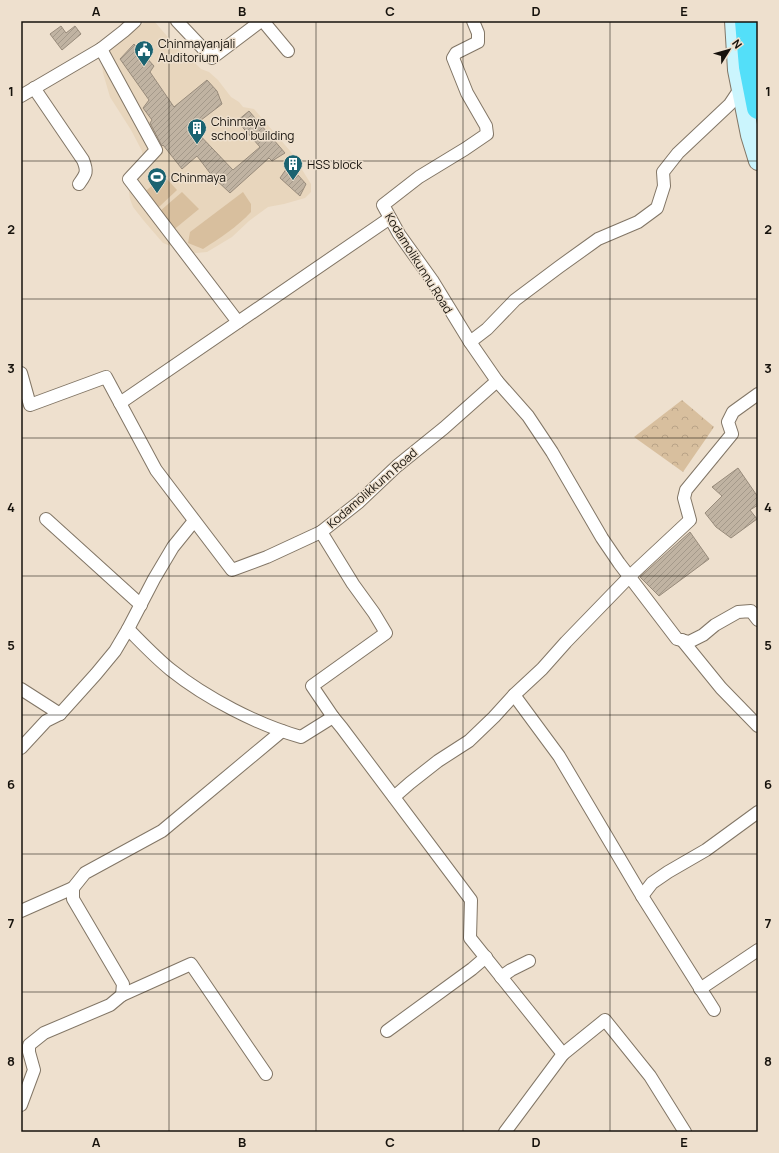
<svg xmlns="http://www.w3.org/2000/svg" width="779" height="1153" viewBox="0 0 779 1153" font-family="Manrope,sans-serif">
  <style>
    .built { fill: #e8d6bd }
    .park { fill: url(#park-crowns) }
    .pitch { fill: #d8bf9e }
    .building { fill: url(#building-hatch); stroke: #988b7b }
    .lines { fill: none; stroke-linecap: round; stroke-linejoin: round }
    .street-casing { stroke: #827666; stroke-width: 14 }
    .secondary-casing { stroke: #827666; stroke-width: 20 }
    .highway-casing { stroke: #3e97a6; stroke-width: 24 }
    .street { stroke: #fff; stroke-width: 12 }
    .secondary { stroke: #cbf5fd; stroke-width: 18 }
    .highway { stroke: #53dff9; stroke-width: 22 }
    .grid { fill: none; stroke: #16120c; stroke-width: 1; stroke-opacity: 0.55 }
    .labels { text-anchor: middle; dominant-baseline: central; stroke-width: 3; stroke-linejoin: round; paint-order: stroke }
    .poi-label { font-size: 12px; fill: #16120c; stroke: #eee0ce; text-anchor: start }
    .street-label { font-size: 12px; fill: #16120c; stroke: #eee0ce }
    .neatline { fill: none; stroke: #16120c; stroke-width: 1.5 }
    .grid-label { font-size: 13px; text-anchor: middle; font-weight: bold; fill: #16120c }
  </style>
  <defs>
    <pattern id="park-crowns" width="20" height="18" patternUnits="userSpaceOnUse"><rect width="20" height="18" fill="#d8bf9e"/><path d="M2 6a3 3 0 1 1 6 0M12 15a3 3 0 1 1 6 0" fill="none" stroke="#b9a387"/></pattern>
    <pattern id="building-hatch" width="6" height="6" patternUnits="userSpaceOnUse"><rect width="6" height="6" fill="#c0b3a2"/><path d="M-1 1l2-2M0 6l6-6M5 7l2-2" fill="none" stroke="#a4998a"/></pattern>
  </defs>
  <rect width="100%" height="100%" fill="#eee0ce"/>
  <!-- built -->
  <path class="built" d="M146,21h8l26,30 9,6 12,12 8,3 9,8 13,17 8,5 4,5 11,2 37,43 20,32v8l-6,6 -21,6 -16,3 -19,14 -17,16 -25,15 -11,1 -10,-1 -23,-9 -19,-22 -11,-14 -3,-8 -1,-7 15,-28 -2,-13 -11,-21 -21,-33 -7,-24 -2,-17z"/>
  <!-- park -->
  <path class="park" d="M682,400l32,27 -31,45 -49,-35z"/>
  <!-- pitch -->
  <g class="pitch">
    <path d="M164,176l13,14 -17,16 -11,8 -12,-16z"/>
    <path d="M182,192l17,17 -33,27 -14,-18z"/>
    <path d="M243,192l8,12v8c-14,15 -31,26 -48,37l-15,-6 2,-11z"/>
  </g>
  <!-- building -->
  <g class="building">
    <path d="M61,26l5,7 9,-7 6,8 -19,16 -12,-16z"/>
    <path d="M134,44l20,22 -4,6 24,35 33,-27 10,11 5,13 -30,23 41,43 27,-23 -23,-26 12,-10 36,42 -13,8 -3,-3 -39,35 -17,-16 -16,-21 -15,13 -19,-24 -1,1 -12,-23 2,-3 -9,-12 6,-8 -29,-41z"/>
    <path d="M289,165l17,19 -6,12 -20,-18z"/>
    <path d="M738,468l20,29v8l-8,5 7,9 -26,19 -15,-11 -11,-14 17,-17 -10,-9z"/>
    <path d="M690,532l19,27 -50,37 -19,-19z"/>
  </g>
  <g class="lines">
    <!-- street casing -->
    <g class="street-casing">
      <g id="street">
        <path d="M177,21l35,37 49,-37"/>
        <path d="M263,21l25,30"/>
        <path d="M473,21l5,12v9l-22,11 -3,5 14,35 19,33 1,8 -22,15 -46,28 -36,28 16,29 33,46 38,62 17,-13 28,-29 44,-33 39,-28 40,-17 19,-14 7,-22 -1,-14 15,-19 52,-49 10,-15"/>
        <path d="M101,49l55,101 -27,29 109,143"/>
        <path d="M34,88l49,72c5,12 3,14 -4,24"/>
        <path d="M21,96l80,-47 23,-18 11,-10"/>
        <path d="M21,373l9,32 76,-28 50,93 76,100 35,-13 54,-25"/>
        <path d="M497,381l31,35 24,36 50,86 17,25 58,76 12,3 14,-7 12,-10 23,-13 13,-1 7,9"/>
        <path d="M120,403l270,-185"/>
        <path d="M46,519l95,86"/>
        <path d="M128,629l26,-50 19,-32 21,-26"/>
        <path d="M682,640l39,48 37,38"/>
        <path d="M21,689l39,25 -14,7 -25,27"/>
        <path d="M514,695l45,61 83,140 72,114"/>
        <path d="M60,714l36,-40 19,-23 13,-22c14,14 27,28 43,41 35,28 87,55 130,67l32,-20 -21,-31 74,-53 -12,-20 -21,-29 -32,-52 38,-30 38,-36 47,-38 53,-47 -27,-39"/>
        <path d="M333,717l9,11 129,172 -1,38 93,116 42,-34 45,56 35,56"/>
        <path d="M394,797l16,-14 28,-22 31,-20 25,-24 20,-22 28,-26 24,-27 64,-66 60,-56 -6,-22 2,-8 46,-56 -4,-12 5,-10 25,-18"/>
        <path d="M642,896l10,-13 16,-11 38,-22 52,-38"/>
        <path d="M21,911l52,-23"/>
        <path d="M501,977l10,-7 18,-9"/>
        <path d="M700,989l58,-39"/>
        <path d="M122,995l69,-31 75,110"/>
        <path d="M387,1031l85,-62 14,-12"/>
        <path d="M21,1105l13,-35 -5,-18v-7l15,-12 66,-28 12,-10 1,-11 -50,-85v-11l12,-15 77,-42 120,-100"/>
        <path d="M505,1132l58,-78"/>
      </g>
    </g>
    <!-- secondary casing -->
    <g class="secondary-casing">
      <path id="secondary" d="M734,21l3,49 13,65 8,26"/>
    </g>
    <!-- highway casing -->
    <g class="highway-casing">
      <path id="highway" d="M746,21l4,46 8,41"/>
    </g>
    <!-- street -->
    <use href="#street" class="street"/>
    <!-- secondary -->
    <use href="#secondary" class="secondary"/>
    <!-- highway -->
    <use href="#highway" class="highway"/>
  </g>
  <!-- grid -->
  <path class="grid" d="M169,21v1111M316,21v1111M463,21v1111M610,21v1111M21,161h737M21,299h737M21,438h737M21,576h737M21,715h737M21,854h737M21,992h737"/>
  <!-- icons -->
  <defs>
    <g id="civic-pin" transform="scale(1)"><path d="M0 17L-7.5 6A9.5 9.5 0 1 1 7.5 6Z" fill="#1a6371" stroke="#eee0ce"/><path d="M-.6-6.5H3V-4.5H.6V-3L4-1V1h2V6H-6V1h2V-1L-.6-3ZM-1.2 2.5V6h2.4V2.5Z" fill="#fff"/></g>
    <g id="building-pin" transform="scale(1)"><path d="M0 17L-7.5 6A9.5 9.5 0 1 1 7.5 6Z" fill="#1a6371" stroke="#eee0ce"/><path d="M-4-6H4V6H1V3H-1V6H-4ZM-2.5-4.3h1.7v1.8h-1.7ZM.8-4.3h1.7v1.8H.8ZM-2.5-1h1.7V.8h-1.7ZM.8-1h1.7V.8H.8Z" fill="#fff"/></g>
    <g id="stadium-pin" transform="scale(1)"><path d="M0 17L-7.5 6A9.5 9.5 0 1 1 7.5 6Z" fill="#1a6371" stroke="#eee0ce"/><path d="M0-5a6.5 5 0 1 0 0 10a6.5 5 0 1 0 0-10ZM-3.5-1.8h7v3.6h-7Z" fill="#fff"/></g>
  </defs>
  <g fill-rule="evenodd">
    <use href="#civic-pin" x="144" y="50"/>
    <use href="#building-pin" x="197" y="128"/>
    <use href="#building-pin" x="293" y="164"/>
    <use href="#stadium-pin" x="157" y="177"/>
  </g>
  <g class="labels">
    <!-- poi labels -->
    <g class="poi-label">
      <text x="158" y="43">Chinmayanjali<tspan x="158" dy="14">Auditorium</tspan></text>
      <text x="211" y="121">Chinmaya<tspan x="211" dy="14">school building</tspan></text>
      <text x="307" y="164">HSS block</text>
      <text x="171" y="177">Chinmaya</text>
    </g>
    <!-- street labels -->
    <g class="street-label">
      <text transform="translate(419 263) rotate(58)">Kodamolikunnu Road</text>
      <text transform="translate(372 488) rotate(-41)">Kodamolikkunn Road</text>
    </g>
  </g>
  <!-- border -->
  <rect width="779" height="1153" fill="none" stroke="#eee0ce" stroke-width="44"/>
  <!-- north arrow -->
  <g transform="translate(729 50) rotate(53)" stroke="#eee0ce" stroke-width="3" paint-order="stroke">
  <path d="M0-3L7 15L0 10L-7 15Z" fill="#16120c"/>
  <text y="-6" font-size="11" font-weight="bold" text-anchor="middle" fill="#16120c">N</text>
  </g>
  <rect x="22" y="22" width="735" height="1109" class="neatline"/>
  <g class="grid-label">
    <text x="96" y="16">A</text>
    <text x="242" y="16">B</text>
    <text x="390" y="16">C</text>
    <text x="536" y="16">D</text>
    <text x="684" y="16">E</text>
    <text x="11" y="96">1</text>
    <text x="768" y="96">1</text>
    <text x="11" y="234">2</text>
    <text x="768" y="234">2</text>
    <text x="11" y="373">3</text>
    <text x="768" y="373">3</text>
    <text x="11" y="512">4</text>
    <text x="768" y="512">4</text>
    <text x="11" y="650">5</text>
    <text x="768" y="650">5</text>
    <text x="11" y="789">6</text>
    <text x="768" y="789">6</text>
    <text x="11" y="928">7</text>
    <text x="768" y="928">7</text>
    <text x="11" y="1066">8</text>
    <text x="768" y="1066">8</text>
    <text x="96" y="1147">A</text>
    <text x="242" y="1147">B</text>
    <text x="390" y="1147">C</text>
    <text x="536" y="1147">D</text>
    <text x="684" y="1147">E</text>
  </g>
</svg>
